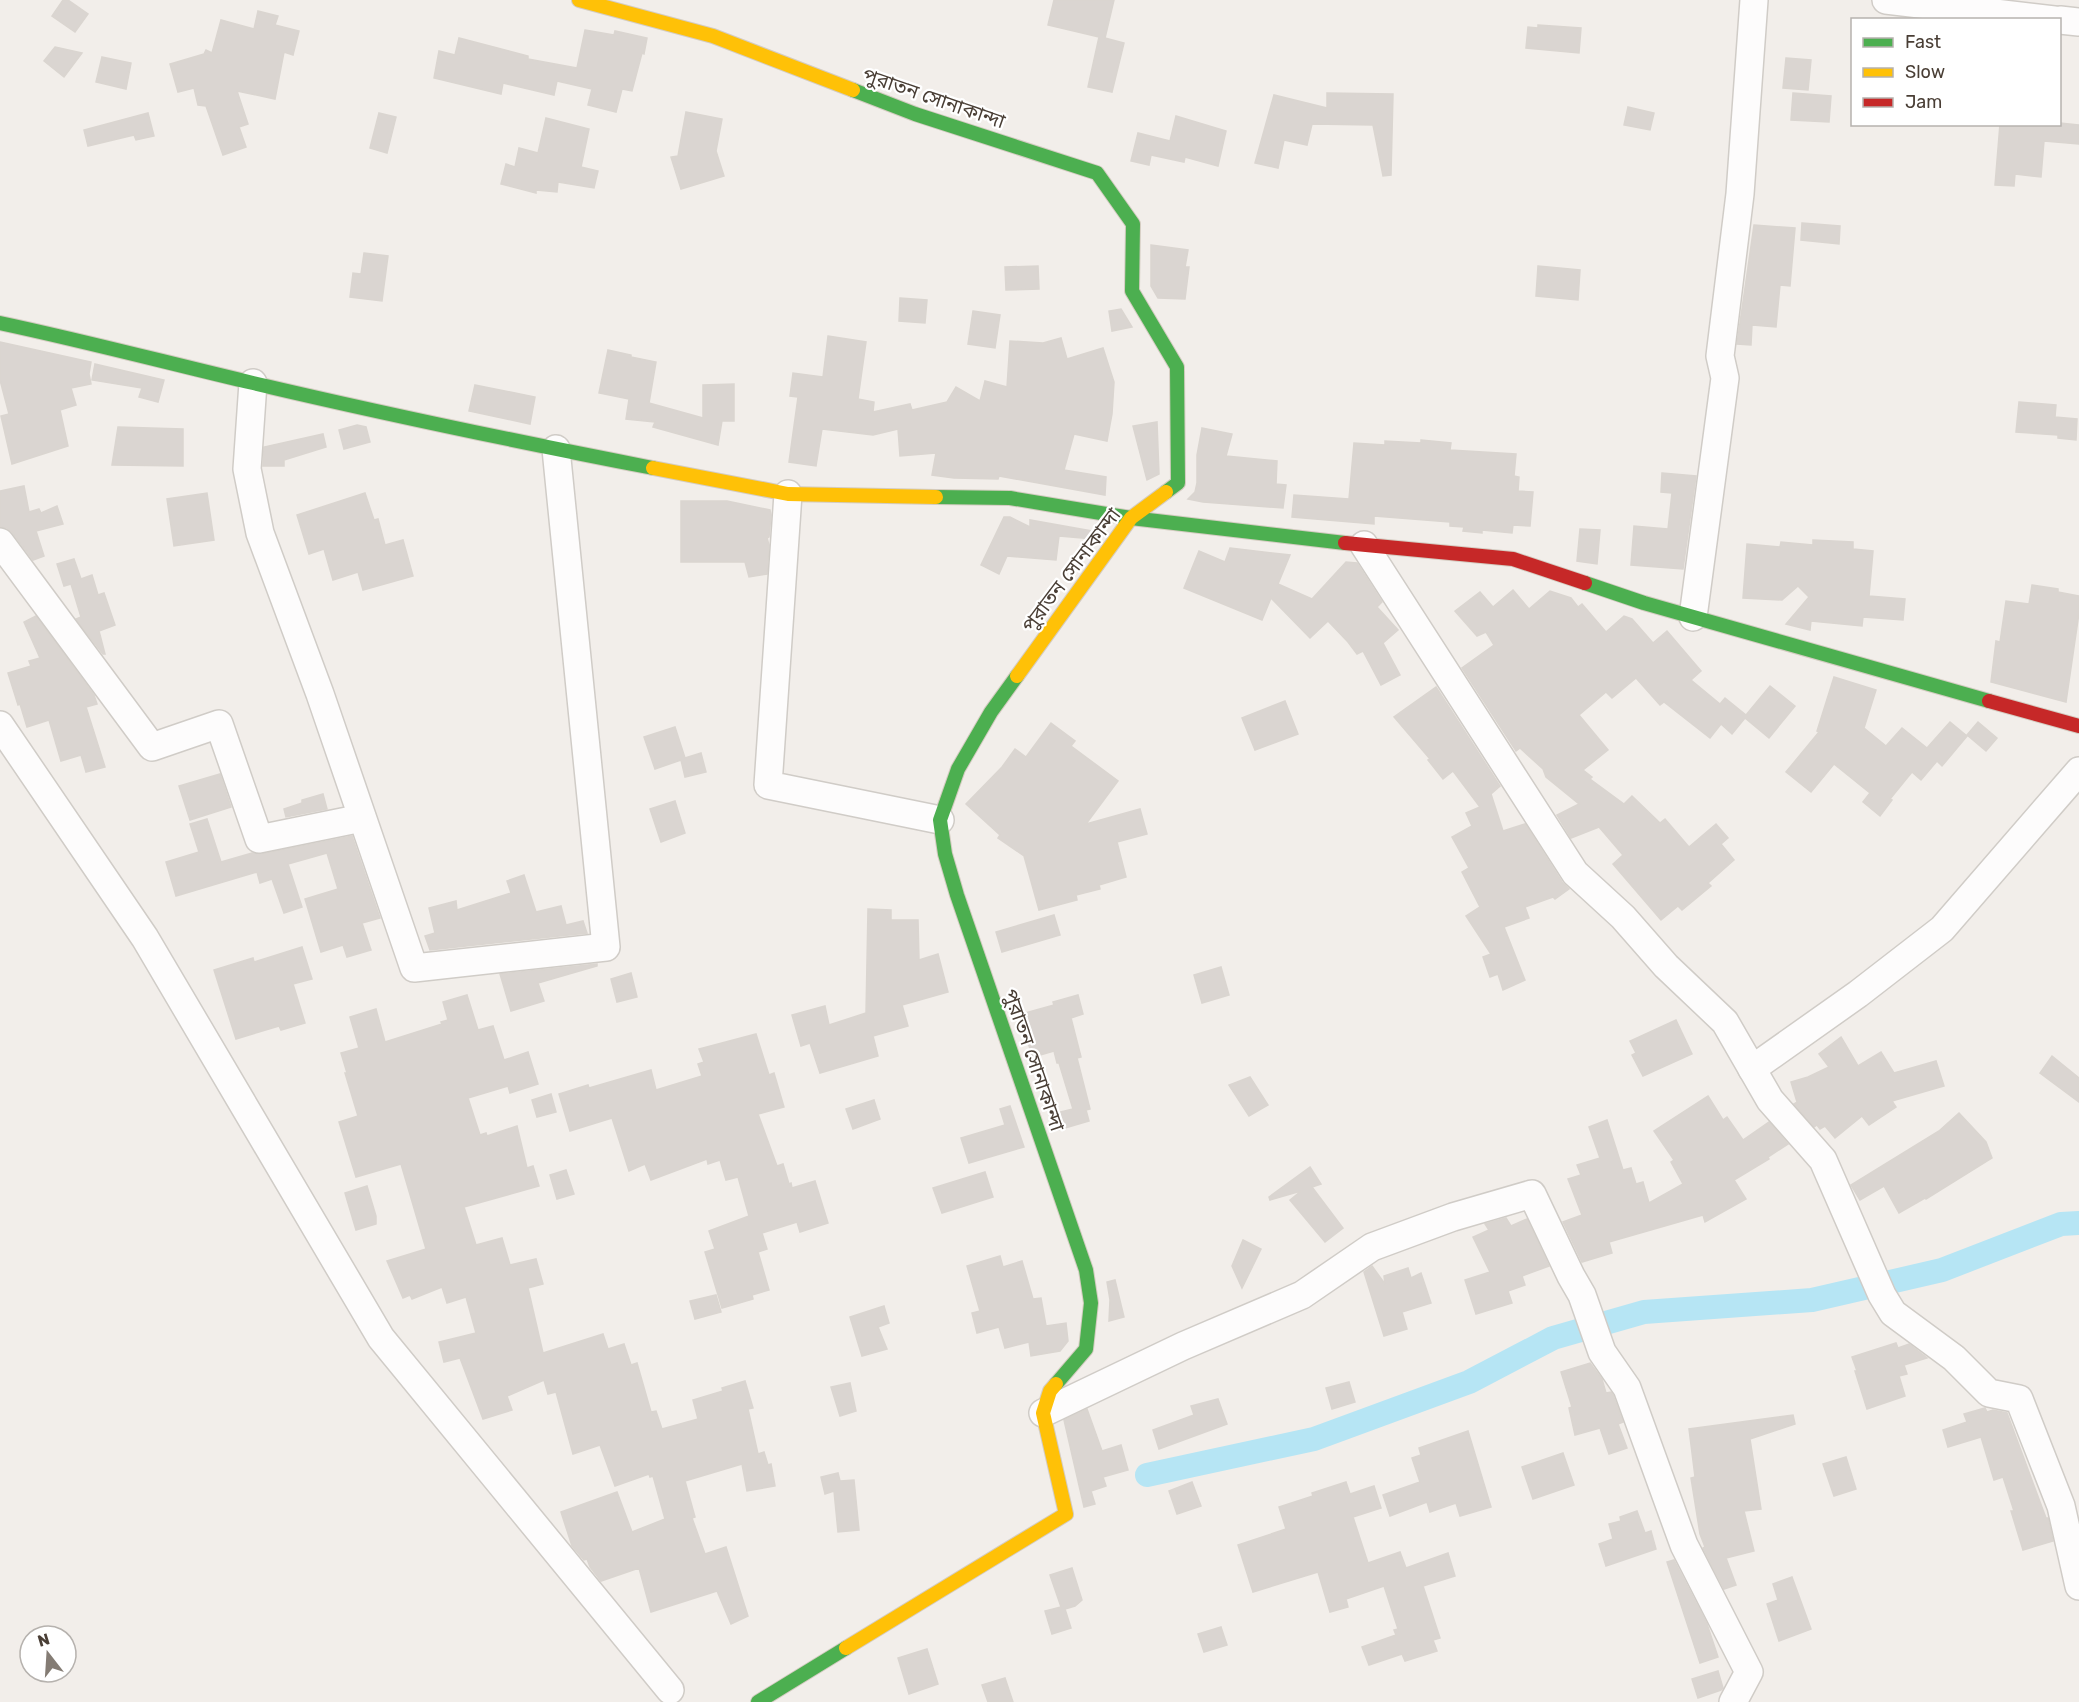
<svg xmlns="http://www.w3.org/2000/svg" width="2079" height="1702" viewBox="0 0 2079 1702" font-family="Rubik,'Noto Sans Bengali',sans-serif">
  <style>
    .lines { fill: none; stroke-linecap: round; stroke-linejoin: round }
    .canal { stroke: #b6e5f4; stroke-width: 24 }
    .building { fill: #dad5d1; stroke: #dad5d0; stroke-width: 1.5 }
    .street-casing { stroke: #d0ccc7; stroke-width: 30 }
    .fast-casing { stroke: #d4ccc1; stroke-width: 16 }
    .slow-casing { stroke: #d4ccc1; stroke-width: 16 }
    .jam-casing { stroke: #d4ccc1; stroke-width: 16 }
    .street { stroke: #fdfcfc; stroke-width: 27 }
    .fast { stroke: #4caf50; stroke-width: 14 }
    .slow { stroke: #ffc107; stroke-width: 14 }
    .jam { stroke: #c62828; stroke-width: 14 }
    .labels { text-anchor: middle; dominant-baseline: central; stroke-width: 4.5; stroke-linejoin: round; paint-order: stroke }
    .street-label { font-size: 20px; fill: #493e35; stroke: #fff }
  </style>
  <rect width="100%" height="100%" fill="#f2eeea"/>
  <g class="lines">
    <!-- canal -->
    <path class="canal" d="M1147,1475l167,-36 155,-57 84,-44 91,-26 168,-12 130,-30 119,-46 18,-1"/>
  </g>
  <!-- building -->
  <g class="building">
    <path d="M63,0h5l20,14 -13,18 -23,-16z"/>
    <path d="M1054,0h60l-9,38 19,5 -12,49 -24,-5 11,-50 -51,-12z"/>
    <path d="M258,11l20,5 -3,9 24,6 -6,24 -9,-3 -9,47 -38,-8 11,33 -9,3 7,20 -23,8 -17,-49 -8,-1 -4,-17 -16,4 -8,-28 34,-10 2,-4 6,3 9,-33 33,9z"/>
    <path d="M1538,25l43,3 -2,25 -53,-5 2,-21 10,1z"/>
    <path d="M585,30l29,5 1,-4 32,7 -3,16 -2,-1 -10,38 -10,-2 -6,23 -28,-7 4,-16 -35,-8 -3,14 -51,-12 -2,11 -67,-16 5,-27 16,4 4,-17 69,18v3l49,9z"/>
    <path d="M55,47l27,6 -18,24 -20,-16z"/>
    <path d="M102,57l29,6 -5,26 -30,-7z"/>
    <path d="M1786,58l25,2 -3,30 -25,-2z"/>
    <path d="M1327,93l66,1 -2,81 -8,1 -10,-51 -61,-1 -5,21 -23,-5 -6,28 -23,-5 19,-68 53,13z"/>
    <path d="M1793,93l38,3 -2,26 -38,-2z"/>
    <path d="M1628,107l26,6 -4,17 -26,-5z"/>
    <path d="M686,112l36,7 -6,32 8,25 -43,13 -10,-32 7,-1z"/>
    <path d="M148,113l6,23 -18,4 -2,-5 -46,11 -4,-16z"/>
    <path d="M379,113l17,4 -9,36 -17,-5z"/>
    <path d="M1176,116l50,15 -8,35 -33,-9 -1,5 -33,-7 -2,10 -18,-4 7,-28 32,8z"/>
    <path d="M546,118l43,11 -8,38 17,4 -4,17 -36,-6 -1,10 -21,-2v3l-35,-9 5,-20 9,3 4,-19 19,5z"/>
    <path d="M2060,123l19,2v19l-35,-3 -3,36 -26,-3 -1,12 -19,-1 5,-61z"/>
    <path d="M1802,223l38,3 -1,18 -38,-4z"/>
    <path d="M1754,225l41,3 -5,58 -10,-1 -4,42 -24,-2 -1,20 -14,-1z"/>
    <path d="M1151,245l37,5 -3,17h4l-4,32 -27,-1 -7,-12z"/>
    <path d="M364,253l24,3 -6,45 -32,-4 3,-24 8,1z"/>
    <path d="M1038,266l1,23 -33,1 -1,-23z"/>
    <path d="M1538,266l42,4 -2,30 -42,-4z"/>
    <path d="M900,298l27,2 -2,23 -26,-2z"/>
    <path d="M1121,309l11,18 -20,4 -3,-20z"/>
    <path d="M973,311l27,4 -5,33 -27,-4z"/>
    <path d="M828,336l38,6 -8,57 16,3 -1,10 37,-8 2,6 35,-8 9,-15 24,14 5,-20 22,6 3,-46 33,2 18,-5 6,21 36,-11 11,34 -2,32 -5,27 -33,-7 -10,36 42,7 -1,18 -106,-19 -1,3 -44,-1 -22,-3 4,-22 -36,3 -2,-27 -25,6 -51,-6 -6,37 -27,-4 9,-65 -8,-1 3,-23 30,4z"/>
    <path d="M0,342l91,20 -2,12 2,10 -20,4 5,17 -16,5 8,36 -56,18 -11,-48 8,-2 -9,-34z"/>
    <path d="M608,350l23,5v2l25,5 -7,41 54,15v-33l31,-1v37h-12l-4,24 -65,-18 2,-5 -29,-3 3,-20 -30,-6z"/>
    <path d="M95,364l69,16 -6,22 -19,-5 3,-9 -50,-8z"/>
    <path d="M475,385l60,12 -5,27 -61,-13z"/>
    <path d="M2019,402l37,3 -1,12 22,2 -1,21 -18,-2v-3l-42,-3z"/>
    <path d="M1157,422l2,52 -12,6 -14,-54z"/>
    <path d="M357,425l9,2 4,15 -26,7 -5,-19z"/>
    <path d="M118,427l65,2v37l-71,-1z"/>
    <path d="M1202,428l30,6 -6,22 51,5 -1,23 10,1 -3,23 -80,-6 -15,-3 7,-7 2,-9v-28z"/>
    <path d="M323,434l3,13 -42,13v6h-21l1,-19z"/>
    <path d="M1421,440l30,3 -1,7 66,4 -2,22 5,1 -1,14 15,1 -3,34 -17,-1 -1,8 -30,-3v3l-19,-2 1,-4 -14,-1v-4l-76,-6v8l-82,-7 2,-22 55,4 5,-56 31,2v-4l36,2z"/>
    <path d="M1662,473l34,3 -13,93 -52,-4 3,-39 34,3 4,-36 -11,-1z"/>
    <path d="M24,486l5,26 10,-3 2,4 16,-7 6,18 -27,7 8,25 -11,4 -21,-28 -5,-4 -7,-1v-36z"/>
    <path d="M207,493l7,47 -40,6 -7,-47z"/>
    <path d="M365,493l9,27 4,-1 7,26 18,-5 10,36 -50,14 -5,-18 -25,8 -9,-31 -15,5 -12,-39z"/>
    <path d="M681,501h46l43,9 1,5 -2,22 -2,1 2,7 -2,29 -18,3 -4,-15h-64z"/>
    <path d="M1004,517h6l20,10v-7l68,12 -5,7 -34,-3 -3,24 -49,-4 -8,18 -18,-9z"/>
    <path d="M1580,529l20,1 -3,34 -20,-3z"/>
    <path d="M1813,540l40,2v7l20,2 -4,45 36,3 -2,21 -40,-3 -1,9 -51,-5 -1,9 -24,-6 23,-27 -11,-11 -16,14 -39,-2 4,-54 33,3 1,-5 32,3z"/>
    <path d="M1230,548l60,7 -12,29 34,15 34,-37 11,1 25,39 -5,5 21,23 -15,13 17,32 -19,10 -18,-34 -6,3 -9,-12 -20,-21 -18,17 -39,-40 -9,22 -78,-32 15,-37 26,11z"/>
    <path d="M74,559l7,20 11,-4 6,20 6,-2 11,32 -16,6 6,23h-2l-27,-35 5,-2 -10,-33 -7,2 -7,-22z"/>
    <path d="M2032,585l26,4v3l21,4v17l-13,89 -75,-20 5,-41 4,1 6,-41 23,3z"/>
    <path d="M1513,590l16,19 21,-18 21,7 7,9 4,-3 24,28 18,-16 8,3 21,24 14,-12 34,40 -10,9 29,24 5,-6 21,17 24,-29 25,20 -26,32 -24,-20 -13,16 -11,-10 -11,14 -46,-36 -4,3 -24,-27 -24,20 -6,-6 -27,23 29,35 -25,20 9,7 -2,2 34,25 8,-8 28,27 5,-4 24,28 27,-23 12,14 -7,6 13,16 -26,23 3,3 -29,24 -4,-4 -17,14 -48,-56 10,-9 -24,-28 -28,11 -14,-23 22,-11 -33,-27 -3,-8 -23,-21 -4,3 -54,-83 32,-23 -8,-13 -9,4 -22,-25 25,-19 13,15z"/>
    <path d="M36,616l58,79 3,9 -11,3 19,60 -19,5 -5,-17 -20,6 -12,-41 -22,7 -7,-23 -2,1 -10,-32 23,-7 -2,-5 11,-3 -16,-36z"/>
    <path d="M1834,677l42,13 -12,38 22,18 16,-18 25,20 23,-26 17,14 -25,30 -5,-5 -16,19 -9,-8 -22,27 2,1 -12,16 -17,-14 7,-9 -36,-29 -23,28 -25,-20 33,-40 -2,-1z"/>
    <path d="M1436,687l64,99 -9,8 12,37 22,-7 37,58 7,7 -14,10 -2,-2 -28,10 4,11 -25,9 21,53 -22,10 -5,-16 -8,3 -7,-20 8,-3 -25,-38 14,-9 -18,-35 7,-4 -17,-31 20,-11 -6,-13 14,-6 -27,-36 -10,8 -15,-19 2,-1 -36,-42z"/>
    <path d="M1285,701l13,33 -43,16 -13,-32z"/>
    <path d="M1978,722l19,16 -11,13 -19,-16z"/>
    <path d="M1051,723l24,18 -4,5 47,35 -32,43 54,-15 7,25 -30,8 9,35 -27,8 1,4 -24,6 1,5 -38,10 -15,-54 -26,-18 2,-3 -34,-31 36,-37 13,-18 11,8z"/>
    <path d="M675,727l10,31 16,-5 5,19 -21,5 -4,-17 -26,9 -11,-32z"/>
    <path d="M220,774l11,33 -41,13 -11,-34z"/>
    <path d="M323,794l4,15 -41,8 -2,-8 18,-6v-3z"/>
    <path d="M675,801l10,32 -24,9 -11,-33z"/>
    <path d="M207,819l14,43 31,-9 10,1 90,-18 28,82 -18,5 9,27 -24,7 -4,-12 -22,7 -16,-53 33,-10 -11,-36 -39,11 14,43 -18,6 -12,-34 -12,4 -3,-11 -81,24 -10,-34 33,-10 -9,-28z"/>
    <path d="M524,875l12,37 25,-6 5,19 17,-4 4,12 -157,17 -5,-14 10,-3 -6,-25 27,-7 1,9 54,-17 -4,-12z"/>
    <path d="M868,909l23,1v10h27l1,40 19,-6 10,38 -46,13 6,21 -35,10 5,20 -58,17 -10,-30 -9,3 -9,-31 33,-9 4,19 37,-12z"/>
    <path d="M1054,915l6,20 -58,17 -6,-20z"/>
    <path d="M302,947l10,32 -19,5 12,39 -24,7 -2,-4 -43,13 -22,-69 39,-12 1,4z"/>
    <path d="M597,964v2l-59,17 6,18 -33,10 -11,-37z"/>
    <path d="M1221,967l8,28 -27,8 -8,-28z"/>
    <path d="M631,973l6,24 -20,5 -6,-23z"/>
    <path d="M467,995l11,35 15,-4 11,34 24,-8 10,32 -28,9 -2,-7 -40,12 12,37 6,-2 1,3 30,-10 10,42 6,-2 6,20 -75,21 12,38 26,-7 8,27 26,-6 7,25 -15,4 15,65 60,-19 5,15 16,-5 7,21 6,-2 14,49 5,-1 6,18 36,-10 -5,-19 30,-9 -1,-3 23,-7 8,27 -5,1 10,45 6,-2 4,13 3,-1 4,22 -28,5 -5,-27 -57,17 10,36 -3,1 13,36 21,-7 22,69 -17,8 -14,-33 -66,21 -12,-44 -38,13 -11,-14 -3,-8 -3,1 -12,-14 -11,-34 56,-20 15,40 33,-13 -12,-43 -3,1 -1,-3 -34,12 -15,-41 -27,9 -17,-62 -8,2 -4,-14 -37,16 5,14 -29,9 -23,-61 -16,4 -5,-20 37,-9 -10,-36 -19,6 -5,-16 -30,12 -2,-4 -7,3 -16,-37 39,-12 -25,-85 -45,13 -17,-55 19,-6 -13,-43h2l-6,-20 18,-5 -9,-31 26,-8 9,33 57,-18 -1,-2 7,-2 -5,-18z"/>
    <path d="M1078,995l5,19 -12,4 10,39 -4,1 13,51 -4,1 3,11 -31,9 -6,-16 21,-5 -14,-46h-2l-3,-12 -21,6 -15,-42 36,-10 -1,-3z"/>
    <path d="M1676,1020l16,34 -49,22 -11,-21 4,-2 -6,-12z"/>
    <path d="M756,1034l13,41 5,-2 10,34 -26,7 19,52 6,-2 6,20 2,-1 1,5 23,-7 13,42 -28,9 -3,-10 -35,11 5,16 -9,3 11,38 -17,5 1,4 -31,9 -17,-56 10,-3 -6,-18 40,-15 -11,-39 -12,3 -6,-20 -12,4 -1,-5 -56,21 -6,-16 -16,7 -17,-53 -42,13 -11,-37 29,-9 1,3 62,-18 5,20 46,-14 -4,-12 6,-2 -5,-13z"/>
    <path d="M1841,1037l17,29 23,-14 13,21 42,-12 8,25 -52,15 4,6 -27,18 -7,-9 -27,22 -10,-12 -5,3 -3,-4 -3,2 -20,-23 3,-2 -6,-20 17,-5 21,-10 -10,-13z"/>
    <path d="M2052,1056l27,22v24l-39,-29z"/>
    <path d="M1250,1077l18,28 -19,11 -20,-31z"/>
    <path d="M551,1094l5,18 -19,5 -5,-17z"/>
    <path d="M1708,1096l15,24 4,-3 16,23 26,-18 19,22 -20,13 1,2 -35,21 12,19 -41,23 -2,-7 -94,27 3,11 -30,9 -19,-40 19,-7 -14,-36 13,-4 -4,-10 23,-7 -11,-31 18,-7 16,50 8,-2 5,16 7,-2 6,21 34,-19 -12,-22 3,-2 -20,-29z"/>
    <path d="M874,1100l6,19 -27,10 -7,-20z"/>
    <path d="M1010,1106l14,41 -55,16 -8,-25 44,-13 -5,-16z"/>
    <path d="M1959,1113l27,29 6,16 -66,41 -1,-1 -26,15 -15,-27 -24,14 -9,-15 88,-54z"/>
    <path d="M1310,1167l11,17 -9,3 31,41 -18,14 -35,-42 11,-9 -31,9 -1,-3z"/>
    <path d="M566,1170l8,24 -17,5 -7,-24z"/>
    <path d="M985,1172l8,25 -51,16 -9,-25z"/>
    <path d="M367,1186l9,30v8l-20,6 -11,-37z"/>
    <path d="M1506,1218l5,8 16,-7 22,47 -27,10 3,9 -17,6 4,12 -36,11 -11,-34 25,-8 -17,-35 16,-7 -4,-6z"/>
    <path d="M1243,1240l18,9 -19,39 -10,-22z"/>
    <path d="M1000,1256l3,11 19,-6 11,38 8,-1 5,28 20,-3 2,18 -8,10 -29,5 -2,-14 -24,6 -6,-21 -22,6 -5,-20 8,-2 -13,-45z"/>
    <path d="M1372,1266l13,18 -1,-8 24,-8 3,10 10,-5 10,30 -29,9 5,17 -23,7 -20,-64z"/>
    <path d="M1115,1280l9,37 -15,4 1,-21 -3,-18z"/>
    <path d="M716,1295l5,17 -26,7 -5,-18z"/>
    <path d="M884,1306l5,17 -11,4 9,22 -25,7 -12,-39z"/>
    <path d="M1896,1343l2,5 11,-4 18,14 -23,7 3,9 -8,2 6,20 -38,13 -12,-38h2l-5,-14z"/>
    <path d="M1590,1363l12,16 4,14 5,-1 2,3 10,27 -5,2 9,24 -18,6 -9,-26 -25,7 -6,-27 3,-1 -11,-35z"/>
    <path d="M1349,1382l6,20 -23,7 -6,-21z"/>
    <path d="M850,1383l6,28 -16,5 -9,-29z"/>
    <path d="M1218,1399l9,25 -68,25 -6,-19 41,-15 -3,-9z"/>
    <path d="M1985,1408l2,4 6,-2 14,3 39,105h2l5,23 -30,9 -12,-39h3l-11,-34 -9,3 -13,-43 -33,10 -5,-17 24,-8 -3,-8z"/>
    <path d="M1087,1409l15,42 19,-6 7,25 -25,7 3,9 -15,5 4,13 -11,3 -20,-87z"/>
    <path d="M1793,1415l2,9 -45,15 11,70 -17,2 10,40 -28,7 10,27 -12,4 -21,-41 2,-1 -5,-13 -9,-56 4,-1 -6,-48z"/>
    <path d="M1468,1431l23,76 -31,9 -4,-13 -26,9 -3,-10 -37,14 -7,-21 37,-13 -8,-24 9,-3 -2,-7z"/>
    <path d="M1563,1453l11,32 -41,14 -11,-32z"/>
    <path d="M1846,1457l10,32 -22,7 -11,-32z"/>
    <path d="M838,1473l2,8 14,-1 5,50 -21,2 -4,-41 -9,3 -4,-17z"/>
    <path d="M1192,1482l9,24 -24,8 -8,-23z"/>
    <path d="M1346,1482l4,12 24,-8 7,22 -28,9 15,46 32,-11 6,16 42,-15 7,23 -32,10 17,52 -7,2 4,11 -32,10 -3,-7 -33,11 -7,-18 34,-12 -2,-5 4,-1 -14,-43 -38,13 2,8 -18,5 -12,-40 -65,20 -15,-47 48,-16 -7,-22 34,-11 -1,-3z"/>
    <path d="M1637,1511l8,22 6,-2 5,18 -50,17 -7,-22 14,-5 -4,-15 12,-3 -1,-4z"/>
    <path d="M1674,1560l33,64 11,33 -18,6 -33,-101z"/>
    <path d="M1072,1568l10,32 -7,6 -10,3 6,19 -19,6 -7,-23 16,-4 -11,-32z"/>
    <path d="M1792,1577l19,52 -32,12 -12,-37 11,-4 -5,-16z"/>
    <path d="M1221,1627l6,18 -23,7 -6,-18z"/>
    <path d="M927,1649l11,35 -29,10 -11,-36z"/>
    <path d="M1718,1671l5,17 -2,2 -23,8 -6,-19z"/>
    <path d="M1005,1678l8,24h-25l-6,-17z"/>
  </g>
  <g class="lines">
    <!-- street casing -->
    <g class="street-casing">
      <g id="street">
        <path d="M1886,0l168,20"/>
        <path d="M2060,20l19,2"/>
        <path d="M253,383l-6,86 13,64 60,161 94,274 192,-21 -50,-498"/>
        <path d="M788,494l-20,291 172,35"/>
        <path d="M0,542l152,205 67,-23 40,115 103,-21"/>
        <path d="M1364,545l211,328 48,44 43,49 59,56 45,78 53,60 59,135 11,18 61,45 35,35 30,6 42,107 18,80"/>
        <path d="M1693,617l32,-239 -5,-22 20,-162 14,-194"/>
        <path d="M0,725l145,213 236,400 289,352"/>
        <path d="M1752,1069l106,-75 84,-65 137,-158"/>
        <path d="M1043,1413l140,-67 119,-51 70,-48 81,-30 79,-23 39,82 11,19 20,57 25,36 57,157 65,127 -16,30"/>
      </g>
    </g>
    <!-- fast casing -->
    <g class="fast-casing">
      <g id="fast">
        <path d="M853,90l62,24 182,59 36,51 -1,67 45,76 1,116 -12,9"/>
        <path d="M0,323c85,18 168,40 253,60 132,31 266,59 400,85"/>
        <path d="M936,497l74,1 121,20 214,25"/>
        <path d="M1585,583l59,20 345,98"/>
        <path d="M1017,676l-26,36 -33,57 -18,51 5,34 12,41 129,375 5,33 -5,46 -30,35"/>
        <path d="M758,1702l88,-54"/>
      </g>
    </g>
    <!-- slow casing -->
    <g class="slow-casing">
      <g id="slow">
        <path d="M579,0l134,36 140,54"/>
        <path d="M653,468l135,26 148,3"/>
        <path d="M1017,676l114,-158 35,-26"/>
        <path d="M846,1648l220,-134 -23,-101 7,-22 6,-7"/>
      </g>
    </g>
    <!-- jam casing -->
    <g class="jam-casing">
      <g id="jam">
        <path d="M1345,543l168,16 72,24"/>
        <path d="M1989,701l90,25"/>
      </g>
    </g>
    <!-- street -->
    <use href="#street" class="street"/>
    <!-- fast -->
    <use href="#fast" class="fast"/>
    <!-- slow -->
    <use href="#slow" class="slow"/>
    <!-- jam -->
    <use href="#jam" class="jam"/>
  </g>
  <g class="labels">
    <!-- street labels -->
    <g class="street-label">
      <text transform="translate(934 98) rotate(19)">পুরাতন সোনাকান্দা</text>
      <text transform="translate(1071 570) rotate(-53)">পুরাতন সোনাকান্দা</text>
      <text transform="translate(1034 1060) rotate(71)">পুরাতন সোনাকান্দা</text>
    </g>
  </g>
  <!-- legend -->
  <rect x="1851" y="18" width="210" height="108" fill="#ffffff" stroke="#b6b2ae" stroke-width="1.5"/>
  <rect x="1863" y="38" width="30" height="9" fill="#4caf50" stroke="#b6b2ae" stroke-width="1.5"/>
  <text x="1905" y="48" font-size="18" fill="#493e35">Fast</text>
  <rect x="1863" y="68" width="30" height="9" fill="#ffc107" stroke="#b6b2ae" stroke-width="1.5"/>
  <text x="1905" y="78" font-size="18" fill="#493e35">Slow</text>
  <rect x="1863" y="98" width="30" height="9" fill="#c62828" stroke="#b6b2ae" stroke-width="1.5"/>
  <text x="1905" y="108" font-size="18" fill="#493e35">Jam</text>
  <!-- north arrow -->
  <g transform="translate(48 1654) rotate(343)"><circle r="28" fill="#ffffff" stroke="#b6b2ae" stroke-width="1.5"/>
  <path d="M0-4.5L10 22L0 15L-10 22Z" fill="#847c74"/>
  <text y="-9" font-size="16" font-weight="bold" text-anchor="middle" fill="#493e35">N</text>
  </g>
</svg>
